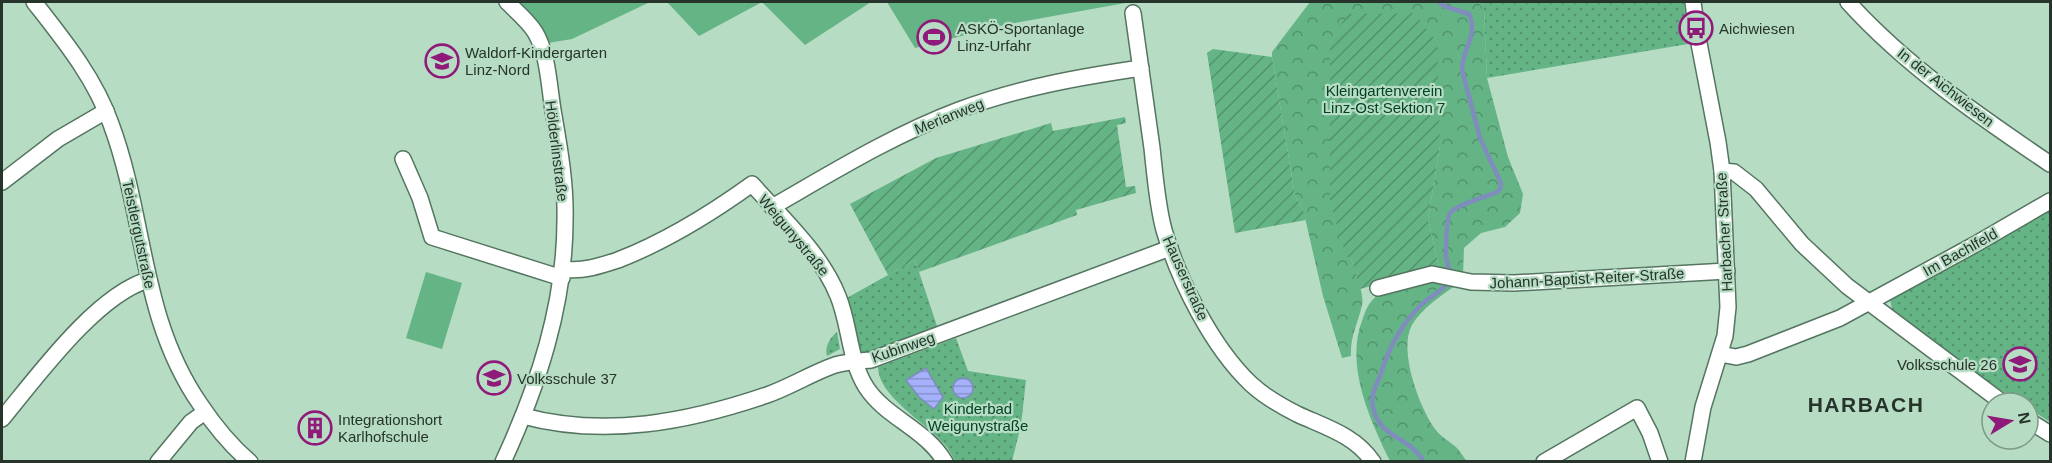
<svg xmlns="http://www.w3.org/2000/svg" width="2052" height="463" viewBox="0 0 2052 463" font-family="Helvetica,sans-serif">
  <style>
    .grass { fill: url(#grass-dots) }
    .forest { fill: url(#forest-crowns) }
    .garden { fill: url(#garden-furrows) }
    .pitch { fill: #64b485 }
    .water { fill: url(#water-rules); stroke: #7f8cbd; stroke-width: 1.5 }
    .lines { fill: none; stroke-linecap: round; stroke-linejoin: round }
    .stream { stroke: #7f8cbd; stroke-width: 4.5 }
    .minor-casing { stroke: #547560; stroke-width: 18 }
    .minor { stroke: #fff; stroke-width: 15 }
    .labels { text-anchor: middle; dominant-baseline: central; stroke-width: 4.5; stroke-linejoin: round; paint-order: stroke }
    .poi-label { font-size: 15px; fill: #26342b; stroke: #b7dcc4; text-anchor: start }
    .street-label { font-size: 15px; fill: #26342b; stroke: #b7dcc4 }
    .park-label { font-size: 15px; fill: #004325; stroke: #b7dcc4 }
    .district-label { font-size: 21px; font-weight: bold; letter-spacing: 1.5px; fill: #26342b; stroke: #b7dcc4 }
  </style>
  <defs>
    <pattern id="grass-dots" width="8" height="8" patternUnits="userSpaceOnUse" patternTransform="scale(1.5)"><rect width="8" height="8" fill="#64b485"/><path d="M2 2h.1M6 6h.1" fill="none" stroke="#52936d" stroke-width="1.8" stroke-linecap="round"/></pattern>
    <pattern id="forest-crowns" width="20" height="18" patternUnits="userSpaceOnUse" patternTransform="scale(1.5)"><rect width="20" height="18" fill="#64b485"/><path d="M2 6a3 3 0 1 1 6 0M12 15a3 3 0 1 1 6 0" fill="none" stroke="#52936d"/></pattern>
    <pattern id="garden-furrows" width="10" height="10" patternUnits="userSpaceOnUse" patternTransform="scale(1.5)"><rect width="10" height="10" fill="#64b485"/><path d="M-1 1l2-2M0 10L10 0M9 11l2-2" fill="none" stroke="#52936d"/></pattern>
    <pattern id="water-rules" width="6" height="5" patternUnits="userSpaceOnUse" patternTransform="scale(1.5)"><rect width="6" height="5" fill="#a5b1fb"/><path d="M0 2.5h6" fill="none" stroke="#8691cb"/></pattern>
  </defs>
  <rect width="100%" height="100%" fill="#b7dcc4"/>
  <!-- grass -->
  <g class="grass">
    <path d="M1479,2h205l4,42 -201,34 -3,-68z"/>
    <path d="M2050,206v216l-22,-14v-5h-7l-42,-27 -87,-67 -2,-10z"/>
    <path d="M915,260l23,69 -65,25h-13l-15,-55z"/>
    <path d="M837,332l3,17 -13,7c-3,-8 3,-19 10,-24z"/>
    <path d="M956,338l12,33 58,9 -5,45 -9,36h-57c-3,-6 -7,-14 -13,-19 -17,-20 -64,-46 -64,-75z"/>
  </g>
  <!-- forest -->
  <g class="forest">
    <path d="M1310,2h169l5,8 3,68 21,79 15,37 -3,19 -15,14 -24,6 -17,15 -1,27 -23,-3 -12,-53 12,-73 -89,112c3,11 14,37 11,47 -4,19 -12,30 -11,51l-9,2 -19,-62 -20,-87 -8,-13 -23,-139v-5z"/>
    <path d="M1424,280l32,5c-15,11 -34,23 -44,40 -14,24 7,82 23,104 5,7 14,12 21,18 4,4 7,10 11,14h-77c-20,-41 -46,-97 -27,-143 3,-10 7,-17 15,-23z"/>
  </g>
  <!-- garden -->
  <g class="garden">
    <path d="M1414,13l23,29 3,104 -12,73 12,53h-17l-63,17 -9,-31 -5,-2 -16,-55v-160l18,-27z"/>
    <path d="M1213,49l59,8 23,139 8,13 3,11 -71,13 -28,-180z"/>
    <path d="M1125,117l1,6 -9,2 9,62 9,-1 1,7 -60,17 1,5 -158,57 -4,-12 -27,15 -38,-71 86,-46 115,-35 2,8z"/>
  </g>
  <!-- pitch -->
  <g class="pitch">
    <path d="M515,2h135l-78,37 -24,4 -6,-13z"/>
    <path d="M667,2h204l-66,43 -43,-43 -63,34z"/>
    <path d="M887,2h244l-127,23 -89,23z"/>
    <path d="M426,272l36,11 -20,66 -36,-11z"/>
  </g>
  <!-- water -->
  <g class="water">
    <path d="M926,368l17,29 -9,12 -15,-12 -13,-17z"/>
    <circle cx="963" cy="388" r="10"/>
  </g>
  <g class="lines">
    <!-- stream -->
    <path class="stream" d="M1424,462c-15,-27 -45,-23 -51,-55 -3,-13 4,-22 8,-34 8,-25 20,-48 39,-67 7,-8 22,-14 27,-23 6,-10 0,-17 -1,-27 0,-8 0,-39 5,-44 7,-8 35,-15 46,-20l3,-3 1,-6 -21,-45 -18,-68c0,-23 17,-33 7,-56l-25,-8 -5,-4"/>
    <!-- minor casing -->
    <g class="minor-casing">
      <g id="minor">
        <path d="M34,2c29,37 61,76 77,122 35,94 29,193 89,280 14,21 30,41 50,58"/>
        <path d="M1848,2c58,64 131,114 202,162"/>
        <path d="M1133,13c6,45 13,90 19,135 3,27 5,56 12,82 15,51 48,117 87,154 13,12 30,22 46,30 28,13 58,21 76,48"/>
        <path d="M403,159l17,39 12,39 130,41"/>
        <path d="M1722,171l12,1 22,17 46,55 45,42 156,117"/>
        <path d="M2,182l56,-43 48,-28"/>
        <path d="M772,207c61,-35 121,-72 187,-97 59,-22 120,-33 182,-42"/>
        <path d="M563,269c19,3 37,-3 55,-9 49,-19 91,-45 134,-76 30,34 69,69 86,112 12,29 11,64 28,91 20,31 60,42 79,75"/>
        <path d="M1378,288l54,-14 39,8 43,1 213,-12"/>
        <path d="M1720,354l16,3 12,-3 92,-36 134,-73 76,-44"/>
        <path d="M523,416c82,22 165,6 244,-21 23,-8 45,-22 68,-30 11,-3 25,-4 36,-5l299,-112"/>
        <path d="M2,419c34,-41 94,-124 146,-139"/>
        <path d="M2028,420l22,14"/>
        <path d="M158,462l33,-40 14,-10"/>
        <path d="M503,462c35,-76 62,-157 62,-242 1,-34 -5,-70 -11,-104 -5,-26 -5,-61 -19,-84 -7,-11 -19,-21 -28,-30"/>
        <path d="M1544,462l93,-54 13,25 10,29"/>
        <path d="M1693,462l10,-55 22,-71 3,-29 -6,-136 -4,-29 -21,-109 -4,-31"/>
      </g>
    </g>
    <!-- minor -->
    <use href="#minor" class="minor"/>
  </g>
  <!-- icons -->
  <defs>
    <g id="bus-ring" transform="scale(1.725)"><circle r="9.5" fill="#b7dcc4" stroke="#8f1a7a" stroke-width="1.5"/><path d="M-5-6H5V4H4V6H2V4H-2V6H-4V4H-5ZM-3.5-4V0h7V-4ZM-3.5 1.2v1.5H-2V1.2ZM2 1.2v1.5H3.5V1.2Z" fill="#8f1a7a"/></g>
    <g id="stadium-ring" transform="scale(1.725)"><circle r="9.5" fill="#b7dcc4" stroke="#8f1a7a" stroke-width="1.5"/><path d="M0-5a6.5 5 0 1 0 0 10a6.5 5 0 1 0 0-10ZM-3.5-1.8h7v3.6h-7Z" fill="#8f1a7a"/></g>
    <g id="school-ring" transform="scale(1.725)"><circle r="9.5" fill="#b7dcc4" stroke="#8f1a7a" stroke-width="1.5"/><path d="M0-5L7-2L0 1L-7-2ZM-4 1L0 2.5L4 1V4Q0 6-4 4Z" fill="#8f1a7a"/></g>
    <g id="building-ring" transform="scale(1.725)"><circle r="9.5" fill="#b7dcc4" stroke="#8f1a7a" stroke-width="1.5"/><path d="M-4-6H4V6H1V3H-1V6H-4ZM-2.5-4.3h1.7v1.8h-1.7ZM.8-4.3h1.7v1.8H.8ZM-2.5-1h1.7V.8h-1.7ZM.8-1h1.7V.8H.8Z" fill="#8f1a7a"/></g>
  </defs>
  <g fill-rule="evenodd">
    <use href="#bus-ring" x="1696" y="28"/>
    <use href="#stadium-ring" x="934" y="37"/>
    <use href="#school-ring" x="442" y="61"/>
    <use href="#school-ring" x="2020" y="364"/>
    <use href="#school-ring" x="494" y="378"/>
    <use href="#building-ring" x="315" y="428"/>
  </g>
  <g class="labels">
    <!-- poi labels -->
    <g class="poi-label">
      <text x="957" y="28">ASKÖ-Sportanlage<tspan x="957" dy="17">Linz-Urfahr</tspan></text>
      <text x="1719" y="28">Aichwiesen</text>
      <text x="465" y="52">Waldorf-Kindergarten<tspan x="465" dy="17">Linz-Nord</tspan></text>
      <text x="1997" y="364" text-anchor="end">Volksschule 26</text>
      <text x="517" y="378">Volksschule 37</text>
      <text x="338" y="419">Integrationshort<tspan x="338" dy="17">Karlhofschule</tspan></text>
    </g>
    <!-- street labels -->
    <g class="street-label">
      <text transform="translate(1946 87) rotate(38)">In der Aichwiesen</text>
      <text transform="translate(949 116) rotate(-22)">Merianweg</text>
      <text transform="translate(557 151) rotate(83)">Hölderlinstraße</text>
      <text transform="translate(1724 232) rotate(-93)">Harbacher Straße</text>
      <text transform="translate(139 234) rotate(78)">Teistlergutstraße</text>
      <text transform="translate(794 235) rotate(50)">Weigunystraße</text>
      <text transform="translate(1960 252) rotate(-29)">Im Bachlfeld</text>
      <text transform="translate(1186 278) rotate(66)">Hauserstraße</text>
      <text transform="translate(1587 278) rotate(-3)">Johann-Baptist-Reiter-Straße</text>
      <text transform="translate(903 347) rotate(-19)">Kubinweg</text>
    </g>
    <!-- park labels -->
    <g class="park-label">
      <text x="1384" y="90">Kleingartenverein<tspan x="1384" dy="17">Linz-Ost Sektion 7</tspan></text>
      <text x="978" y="408">Kinderbad<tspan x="978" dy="17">Weigunystraße</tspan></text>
    </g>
    <!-- district labels -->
    <g class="district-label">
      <text x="1866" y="404">HARBACH</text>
    </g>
  </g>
  <!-- border -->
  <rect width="2052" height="463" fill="none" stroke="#26342b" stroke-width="6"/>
  <!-- north arrow -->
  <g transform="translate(2010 421) rotate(79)"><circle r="28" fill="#b7dcc4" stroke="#7d9987" stroke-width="1.5"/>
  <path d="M0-4.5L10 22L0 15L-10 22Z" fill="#8f1a7a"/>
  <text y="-9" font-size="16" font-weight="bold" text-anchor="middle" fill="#26342b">N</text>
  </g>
</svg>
